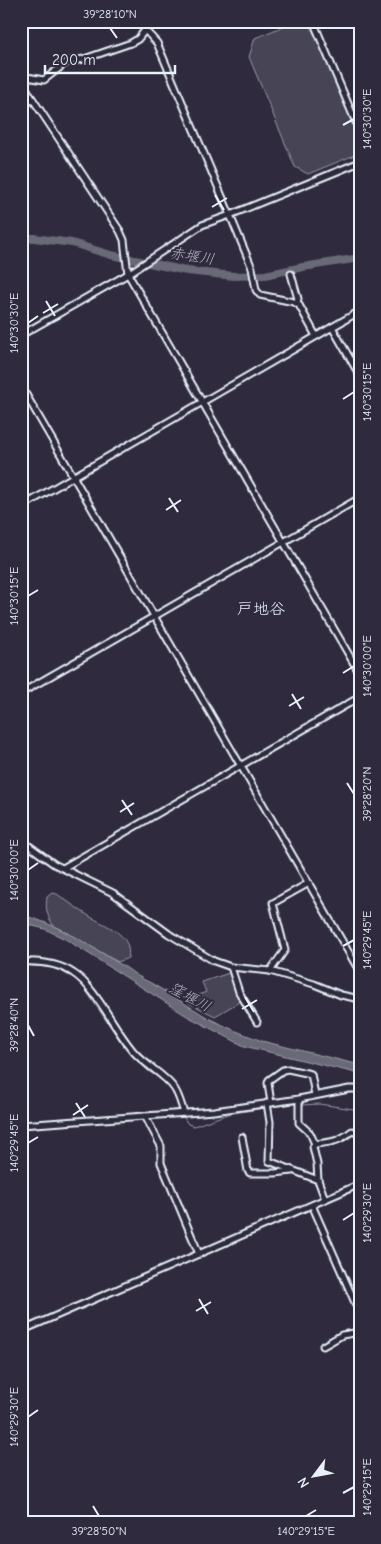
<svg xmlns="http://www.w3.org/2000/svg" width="381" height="1544" viewBox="0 0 381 1544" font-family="'Comic Neue','Klee One',sans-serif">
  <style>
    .green { fill: #464455; stroke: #979aa6 }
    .water { fill: #696978; stroke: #9c9fab }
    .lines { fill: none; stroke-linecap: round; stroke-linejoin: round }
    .stream { stroke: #9c9fab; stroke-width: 1 }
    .river { stroke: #696978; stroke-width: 8 }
    .minor-casing { stroke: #e8f1f8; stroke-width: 9 }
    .minor { stroke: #2f2a3d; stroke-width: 5 }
    .ticks { fill: none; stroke: #e8f1f8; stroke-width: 2 }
    .labels { text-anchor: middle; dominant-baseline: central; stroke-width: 4; stroke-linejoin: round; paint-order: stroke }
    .water-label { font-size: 15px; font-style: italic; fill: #afb4be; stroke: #2f2a3d }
    .quarter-label { font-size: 16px; fill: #e8f1f8; stroke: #2f2a3d }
    .neatline { fill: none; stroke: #e8f1f8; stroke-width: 2 }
    .ticks-label { font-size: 12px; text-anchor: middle; fill: #e8f1f8 }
  </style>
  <rect width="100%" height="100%" fill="#2f2a3d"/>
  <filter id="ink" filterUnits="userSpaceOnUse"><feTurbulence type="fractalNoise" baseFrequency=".02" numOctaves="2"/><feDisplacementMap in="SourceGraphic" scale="10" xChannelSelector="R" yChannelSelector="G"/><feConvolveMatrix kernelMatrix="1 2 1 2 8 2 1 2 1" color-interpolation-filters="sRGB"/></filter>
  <g filter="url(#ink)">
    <!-- green -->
    <g class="green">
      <path d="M296,21h15l49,116v7l-3,10 -49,20 -13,-7 -46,-110 6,-19z"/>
      <path d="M52,893l5,1c10,7 21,15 32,22 17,10 44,18 39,42l-10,4 -65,-37c-6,-9 -8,-18 -6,-28z"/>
      <path d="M229,973l12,28 -26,15 -30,-15 21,-9 -4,-10z"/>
    </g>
    <!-- water -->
    <path class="water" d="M21,915c36,8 72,33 104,52 9,6 16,12 26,16l59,36 26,12 26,10 98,24v9l-116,-28 -57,-30 -120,-76 -22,-11 -24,-6z"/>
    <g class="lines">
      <!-- stream -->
      <g class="stream">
        <path d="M21,965l27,2 19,5"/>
        <path d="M80,982l38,56 12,15 18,18 16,10 8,8 5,10"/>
        <path d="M302,1105l17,-1 41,6"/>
        <path d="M269,1107l27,-3"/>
        <path d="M182,1115l6,9 6,2 34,-12 37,-6"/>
      </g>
      <!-- river -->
      <path class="river" d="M21,238h13l38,5 39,12 76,16 47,5 31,-1 38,-8 57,-9"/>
      <!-- minor casing -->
      <g class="minor-casing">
        <g id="minor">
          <path d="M143,21l2,9 12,13 73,172 22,53 4,22 4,5 34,7 5,3 17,31"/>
          <path d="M313,21l47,111"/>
          <path d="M21,73l6,4 17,3 23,-18 17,-3 47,-16 7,-4 7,-9"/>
          <path d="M21,79l9,16 90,136 4,9 4,34 232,400"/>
          <path d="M21,107l11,-8"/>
          <path d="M291,274l7,25 -1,4"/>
          <path d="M332,327l28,49"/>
          <path d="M21,335l107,-61 74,-49 28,-10 130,-53"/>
          <path d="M21,386l339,586"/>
          <path d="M21,507l339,-196"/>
          <path d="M21,693l339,-195"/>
          <path d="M21,840l33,24 59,29 56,41 45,27 17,6 39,4 44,13 27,11 19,4"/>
          <path d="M63,868l297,-171"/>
          <path d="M21,962c18,-1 37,1 52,11 23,14 42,58 61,79 11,13 30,22 40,36 5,7 7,16 10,25"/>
          <path d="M231,967l8,25 18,30"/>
          <path d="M270,971l15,-21 -12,-47 36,-20"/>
          <path d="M299,1099v24l11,10 5,11"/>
          <path d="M267,1103l3,19 -1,39 49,19"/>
          <path d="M271,1103l-3,-20 1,-3 14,-10 5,-1 23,5 4,21"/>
          <path d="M145,1116l16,30v17l38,91"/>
          <path d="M21,1125l193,-14 85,-12 50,-10h11"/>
          <path d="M242,1137l6,34 2,2h25l17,-2"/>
          <path d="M325,1199l-7,-19 -1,-16 -4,-17 2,-3c18,-2 23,-2 37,-13l8,3"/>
          <path d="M312,1205l48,109"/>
          <path d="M21,1331l339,-147"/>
          <path d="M323,1346l19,-11 18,-3"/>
        </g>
      </g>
      <!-- minor -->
      <use href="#minor" class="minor"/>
    </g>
  </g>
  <!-- ticks -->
  <path class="ticks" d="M110,28l7,10M343,125l11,-6M215,195l9,15M212,207l15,-9M46,301l9,15M43,313l15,-9M28,323l10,-7M343,399l11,-7M169,498l9,14M166,510l15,-10M28,596l10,-6M343,673l11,-7M292,694l9,15M289,706l15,-9M347,783l7,11M122,800l10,15M120,812l14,-9M28,870l10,-7M343,946l11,-6M245,997l9,15M242,1009l15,-9M28,1025l6,11M76,1103l9,14M73,1115l15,-10M28,1143l10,-6M343,1220l11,-7M199,1299l9,15M196,1311l15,-9M28,1417l10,-7M343,1493l11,-6M93,1506l6,10M306,1516l10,-6"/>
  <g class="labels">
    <!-- water labels -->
    <g class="water-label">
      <text transform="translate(192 256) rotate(9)">赤堰川</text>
      <text transform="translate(190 997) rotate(28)">窪堰川</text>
    </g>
    <!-- quarter labels -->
    <g class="quarter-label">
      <text x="261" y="609">戸地谷</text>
    </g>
  </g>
  <!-- margin -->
  <rect width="381" height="1544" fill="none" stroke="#2f2a3d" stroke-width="55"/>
  <!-- north arrow -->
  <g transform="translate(314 1476) rotate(238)" stroke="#2f2a3d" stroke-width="4" paint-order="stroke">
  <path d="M0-4L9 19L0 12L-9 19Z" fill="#e8f1f8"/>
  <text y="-8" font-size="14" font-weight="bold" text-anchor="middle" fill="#e8f1f8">N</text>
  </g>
  <!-- scale -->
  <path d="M45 65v8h130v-8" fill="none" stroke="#e8f1f8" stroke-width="2.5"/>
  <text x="52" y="65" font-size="15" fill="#e8f1f8" stroke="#2f2a3d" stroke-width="4" paint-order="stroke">200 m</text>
  <rect x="28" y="28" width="326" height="1488" class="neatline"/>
  <g class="ticks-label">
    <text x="110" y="18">39°28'10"N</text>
    <text transform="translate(367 119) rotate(-90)" y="4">140°30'30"E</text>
    <text transform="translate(14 323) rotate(-90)" y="4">140°30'30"E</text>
    <text transform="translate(367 392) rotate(-90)" y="4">140°30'15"E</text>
    <text transform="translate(14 596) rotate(-90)" y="4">140°30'15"E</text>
    <text transform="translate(367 666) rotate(-90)" y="4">140°30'00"E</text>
    <text transform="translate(367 794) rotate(-90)" y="4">39°28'20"N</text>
    <text transform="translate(14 870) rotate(-90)" y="4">140°30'00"E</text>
    <text transform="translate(367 940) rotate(-90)" y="4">140°29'45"E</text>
    <text transform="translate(14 1025) rotate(-90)" y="4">39°28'40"N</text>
    <text transform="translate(14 1143) rotate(-90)" y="4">140°29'45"E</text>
    <text transform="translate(367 1213) rotate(-90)" y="4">140°29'30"E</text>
    <text transform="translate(14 1417) rotate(-90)" y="4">140°29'30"E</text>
    <text transform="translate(367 1487) rotate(-90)" y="4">140°29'15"E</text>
    <text x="99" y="1535">39°28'50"N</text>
    <text x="306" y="1535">140°29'15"E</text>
  </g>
</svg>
